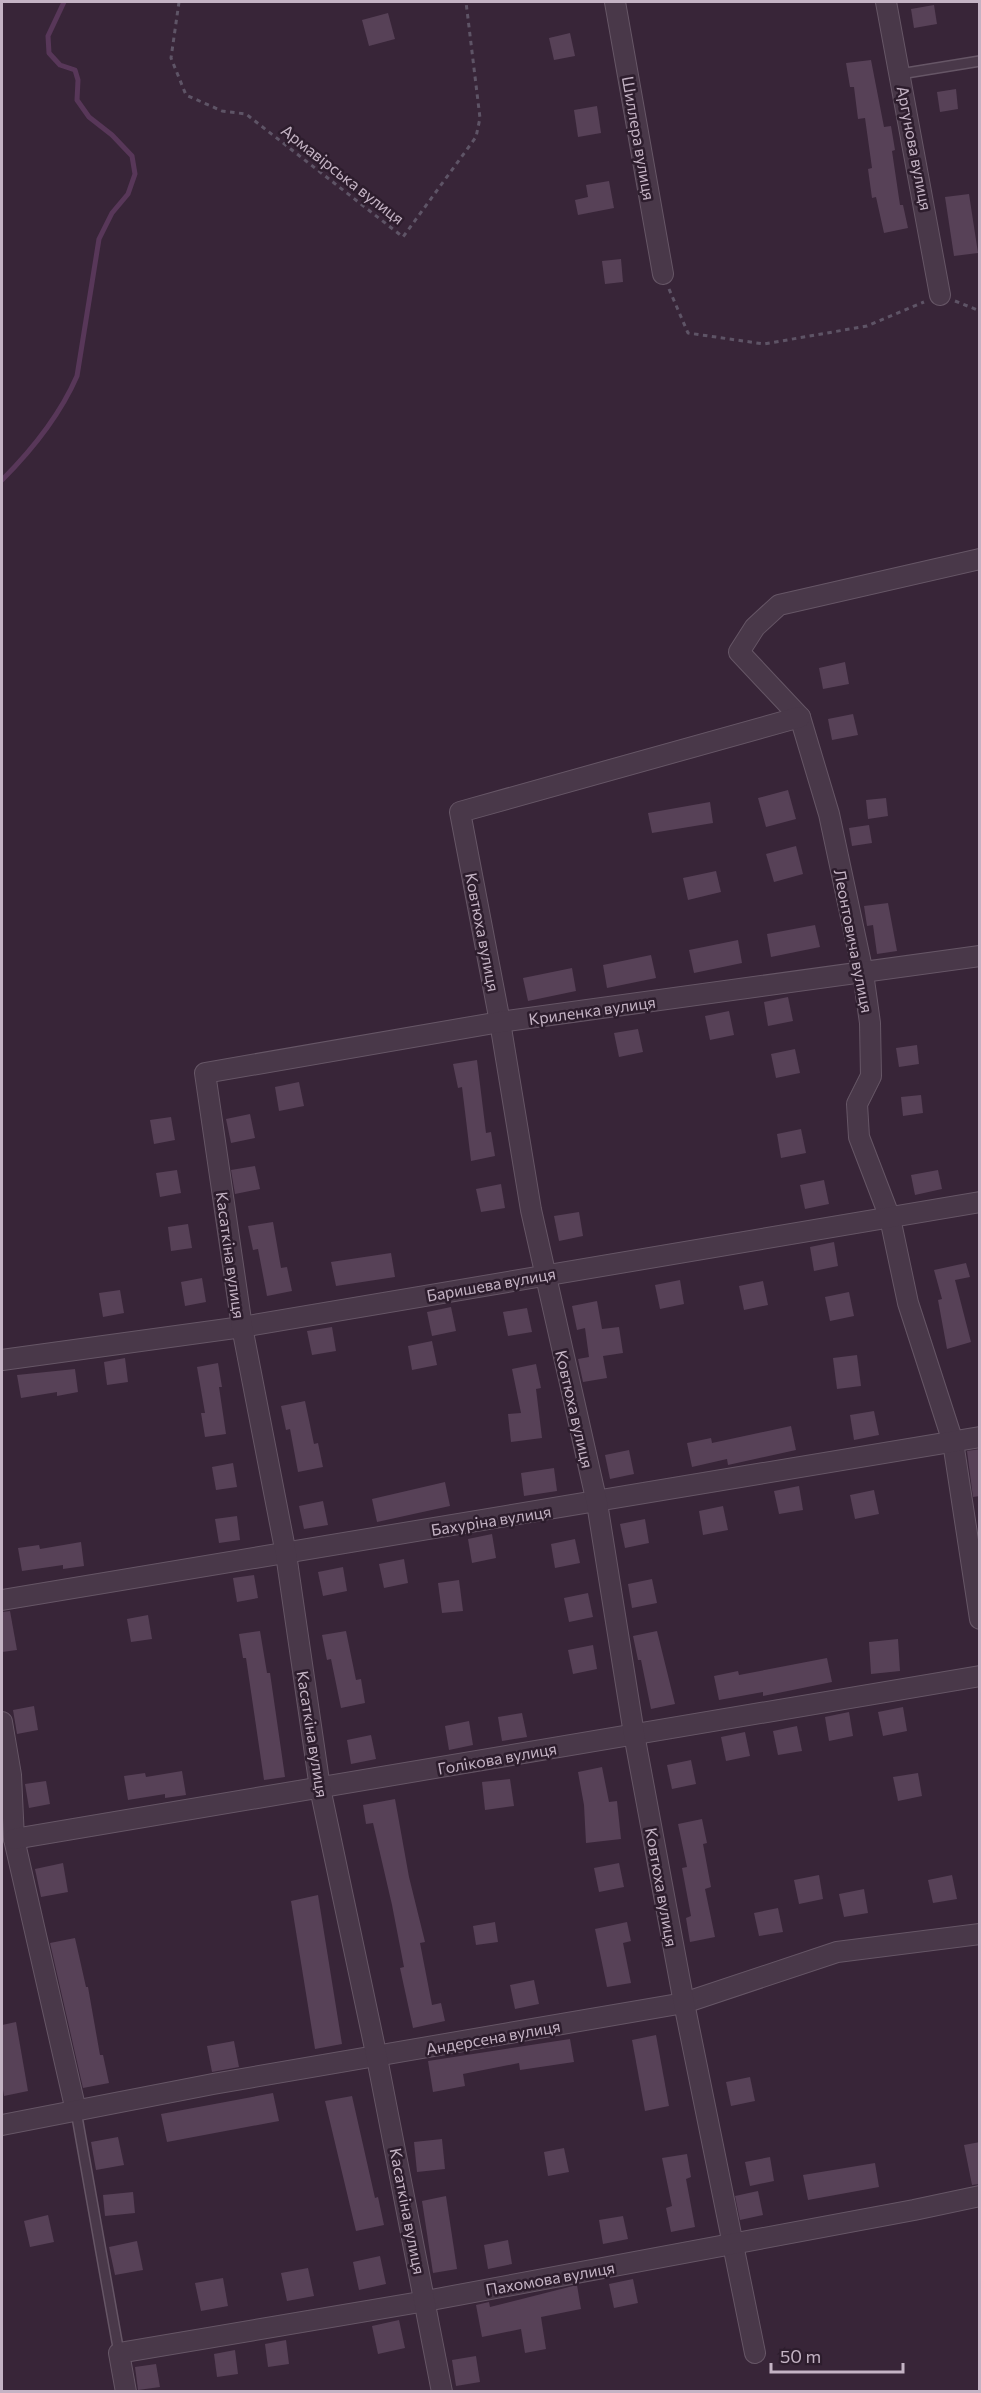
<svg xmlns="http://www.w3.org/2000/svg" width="981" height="2393" viewBox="0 0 981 2393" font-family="Commissioner,sans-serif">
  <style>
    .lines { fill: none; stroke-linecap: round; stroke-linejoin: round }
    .stream { stroke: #583759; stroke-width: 5 }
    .building { fill: #574157 }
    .service-casing { stroke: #665666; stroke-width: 12 }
    .minor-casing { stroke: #665666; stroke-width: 22 }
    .path { stroke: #5e5466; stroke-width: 3; stroke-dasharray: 4.5 4.5; stroke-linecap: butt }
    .service { stroke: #493849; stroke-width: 9 }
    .minor { stroke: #493849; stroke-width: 20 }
    .labels { text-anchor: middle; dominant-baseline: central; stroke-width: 5; stroke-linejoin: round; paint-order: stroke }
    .street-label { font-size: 16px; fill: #c4b3c4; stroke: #2d1d2d }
  </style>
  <rect width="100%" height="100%" fill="#382538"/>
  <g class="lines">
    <!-- stream -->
    <path class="stream" d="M2,480c30,-30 58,-65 75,-104l22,-137 13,-26 16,-19 7,-20 -3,-18 -20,-21 -23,-18 -12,-17 1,-20 -3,-10 -15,-5 -11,-12 -1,-17 16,-34"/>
  </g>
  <!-- building -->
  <g class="building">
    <path d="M934,5l3,19 -23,4 -3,-19z"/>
    <path d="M388,13l7,26 -26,7 -7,-26z"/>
    <path d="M570,33l5,23 -21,4 -5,-22z"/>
    <path d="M871,60l13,67 7,-1 4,24 -3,1 8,54h3l5,23 -24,5 -8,-36 -4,1 -4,-29 4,-1 -7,-50 -7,1 -4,-32h-4l-4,-24z"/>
    <path d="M956,89l2,20 -18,3 -3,-20z"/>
    <path d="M597,106l4,27 -23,4 -4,-27z"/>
    <path d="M609,181l5,27 -36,7 -3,-15 13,-3 -2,-12z"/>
    <path d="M969,194l9,59 -24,3 -9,-59z"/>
    <path d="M621,259l2,23 -18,2 -3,-23z"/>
    <path d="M845,662l4,22 -26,5 -4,-21z"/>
    <path d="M853,714l5,21 -26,5 -4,-21z"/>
    <path d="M788,790l8,29 -30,8 -8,-29z"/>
    <path d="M886,798l2,18 -20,3 -2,-19z"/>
    <path d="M710,802l3,21 -61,10 -4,-20z"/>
    <path d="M869,825l3,18 -20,3 -3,-18z"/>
    <path d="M796,846l7,28 -29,8 -8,-28z"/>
    <path d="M716,871l5,21 -33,8 -5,-22z"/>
    <path d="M888,903l9,48 -20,3 -4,-29 -6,1 -3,-20z"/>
    <path d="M815,925l5,22 -49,10 -4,-23z"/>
    <path d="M738,940l4,23 -48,10 -5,-23z"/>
    <path d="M651,955l5,23 -49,10 -4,-23z"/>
    <path d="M572,968l4,23 -48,10 -5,-23z"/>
    <path d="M788,997l5,24 -25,5 -4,-24z"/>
    <path d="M729,1011l5,24 -24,5 -5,-24z"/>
    <path d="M638,1029l5,23 -24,5 -5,-24z"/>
    <path d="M917,1045l2,19 -20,3 -3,-19z"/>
    <path d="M795,1049l5,24 -24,5 -5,-24z"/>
    <path d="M477,1060l9,73 5,-1 4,24 -24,5 -9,-74 -4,1 -5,-24z"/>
    <path d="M299,1082l5,24 -25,5 -4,-24z"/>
    <path d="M921,1095l2,18 -20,3 -2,-19z"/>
    <path d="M250,1114l5,24 -24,5 -5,-24z"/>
    <path d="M171,1117l4,23 -21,4 -4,-24z"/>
    <path d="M801,1129l5,24 -25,5 -4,-24z"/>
    <path d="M255,1166l5,23 -25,5 -4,-24z"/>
    <path d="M177,1170l4,23 -21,4 -4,-24z"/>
    <path d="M938,1170l4,19 -27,6 -4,-20z"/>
    <path d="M824,1180l5,24 -24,5 -5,-24z"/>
    <path d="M501,1184l4,24 -24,4 -5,-23z"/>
    <path d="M579,1212l4,24 -24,5 -5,-25z"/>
    <path d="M273,1222l8,46 6,-1 5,24 -25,5 -9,-47 -5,1 -5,-24z"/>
    <path d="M188,1224l4,24 -21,3 -3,-24z"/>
    <path d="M834,1242l4,24 -24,5 -4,-24z"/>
    <path d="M391,1253l4,24 -59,9 -5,-24z"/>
    <path d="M966,1263l4,14 -15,3 16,62 -24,7 -9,-49 4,-1 -8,-29z"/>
    <path d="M202,1278l4,24 -21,4 -4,-24z"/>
    <path d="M680,1280l4,24 -24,5 -5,-24z"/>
    <path d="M763,1281l5,24 -24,5 -5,-24z"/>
    <path d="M120,1290l4,23 -21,4 -4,-24z"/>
    <path d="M849,1292l5,24 -24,5 -5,-24z"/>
    <path d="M597,1301l5,28 17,-2 4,26 -20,3 4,22 -24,4 -5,-23 11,-2 -4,-29 -8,2 -5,-24z"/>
    <path d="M451,1307l5,24 -24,5 -5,-24z"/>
    <path d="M527,1308l5,24 -24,4 -5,-24z"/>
    <path d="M332,1327l4,24 -24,4 -5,-24z"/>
    <path d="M432,1341l5,24 -25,5 -4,-24z"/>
    <path d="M857,1355l4,31 -24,3 -4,-31z"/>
    <path d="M125,1358l3,24 -21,3 -3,-23z"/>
    <path d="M218,1363l4,24h-3l7,47 -21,3 -4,-24h4l-8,-46z"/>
    <path d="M536,1364l5,24 -5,1 6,49 -31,4 -3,-28 13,-1 -9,-44z"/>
    <path d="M75,1369l3,23 -21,4v-4l-36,6 -4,-23z"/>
    <path d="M305,1401l9,43 4,-1 5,24 -25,5 -8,-43 -4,1 -5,-24z"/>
    <path d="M874,1411l5,24 -25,5 -4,-25z"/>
    <path d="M791,1426l5,24 -68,15 -1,-6 -35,8 -5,-24 24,-5 1,5z"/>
    <path d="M980,1449v47l-7,1 -6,-46z"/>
    <path d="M629,1450l5,24 -24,5 -5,-24z"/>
    <path d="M233,1463l4,24 -21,3 -4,-23z"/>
    <path d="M554,1468l3,23 -33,5 -3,-23z"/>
    <path d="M445,1482l5,24 -73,16 -5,-23z"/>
    <path d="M799,1486l4,24 -24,4 -5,-23z"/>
    <path d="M874,1490l5,24 -24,5 -5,-24z"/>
    <path d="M323,1501l5,24 -24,4 -5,-23z"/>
    <path d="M723,1506l5,24 -25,5 -4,-24z"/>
    <path d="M237,1516l3,24 -21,3 -4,-24z"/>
    <path d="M645,1519l4,24 -24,5 -5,-24z"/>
    <path d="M492,1534l4,24 -24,5 -4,-24z"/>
    <path d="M575,1539l5,24 -25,5 -4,-24z"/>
    <path d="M81,1542l3,24 -21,3v-4l-41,6 -4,-23 21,-3 1,4z"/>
    <path d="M404,1559l4,24 -24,5 -5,-24z"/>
    <path d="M343,1567l4,24 -24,5 -5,-24z"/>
    <path d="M254,1575l4,23 -21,4 -4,-24z"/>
    <path d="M652,1579l5,24 -25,5 -4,-24z"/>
    <path d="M459,1580l4,31 -21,2 -4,-30z"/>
    <path d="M588,1593l5,24 -24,5 -5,-24z"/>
    <path d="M10,1611l7,39 -15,2v-40z"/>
    <path d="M148,1615l4,24 -21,3 -4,-23z"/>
    <path d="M260,1631l7,42h3l15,104 -21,3 -18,-122h-3l-4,-24z"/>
    <path d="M346,1631l10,49 5,-1 4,24 -24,5 -10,-49 -4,1 -5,-25z"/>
    <path d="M657,1631l18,73 -24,5 -10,-49h-3l-5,-24z"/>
    <path d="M898,1639l2,32 -29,3 -2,-32z"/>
    <path d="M593,1645l4,24 -24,5 -5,-24z"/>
    <path d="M827,1658l5,24 -69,14v-4l-44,8 -5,-24 24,-5 1,4z"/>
    <path d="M34,1706l4,24 -21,4 -4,-24z"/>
    <path d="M903,1707l4,24 -24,5 -5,-24z"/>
    <path d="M849,1712l4,24 -24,5 -4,-24z"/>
    <path d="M522,1713l5,24 -25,4 -4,-24z"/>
    <path d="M469,1721l4,24 -24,5 -4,-24z"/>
    <path d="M797,1726l5,25 -24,4 -5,-24z"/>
    <path d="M745,1732l5,24 -24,5 -5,-24z"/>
    <path d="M371,1735l5,24 -25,5 -4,-24z"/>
    <path d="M691,1760l5,24 -24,5 -5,-24z"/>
    <path d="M602,1767l7,35 8,-1 4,38 -35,4 -2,-38 -6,-33z"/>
    <path d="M182,1771l4,24 -21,3v-4l-37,6 -4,-24 21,-3 1,4z"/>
    <path d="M918,1773l4,23 -24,5 -5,-24z"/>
    <path d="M510,1779l4,27 -29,4 -3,-28z"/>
    <path d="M46,1781l4,23 -21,4 -4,-24z"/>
    <path d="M395,1799l14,78 16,65 -5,1 12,62 9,-2 4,18 -32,7 -13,-60 4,-1 -12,-62 -19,-82 -7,1 -3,-19z"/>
    <path d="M702,1819l5,24 -4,1 8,43 -6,2 10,48 -25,5 -4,-24 5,-2 -9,-48 5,-1 -9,-43z"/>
    <path d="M63,1863l5,29 -27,5 -6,-28z"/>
    <path d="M619,1863l5,24 -25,5 -5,-24z"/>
    <path d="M819,1875l4,24 -24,5 -5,-24z"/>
    <path d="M952,1875l5,24 -24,4 -5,-23z"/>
    <path d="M864,1889l4,24 -24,4 -5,-23z"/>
    <path d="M318,1895l24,149 -27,5 -24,-148z"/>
    <path d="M778,1908l5,24 -24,4 -5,-23z"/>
    <path d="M495,1922l3,20 -22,3 -3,-19z"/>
    <path d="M627,1922l4,19 -8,2 8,40 -24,4 -12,-58z"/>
    <path d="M75,1938l11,49h2l12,68h3l6,28 -26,5 -33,-145z"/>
    <path d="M534,1980l5,24 -24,5 -5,-24z"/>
    <path d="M16,2022l12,69 -24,5 -2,-13v-58z"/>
    <path d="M656,2035l13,71 -24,5 -13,-71z"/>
    <path d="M570,2039l4,23 -54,8 -1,-7 -56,11 2,12 -32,6 -5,-31z"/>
    <path d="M234,2041l5,26 -27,5 -5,-26z"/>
    <path d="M750,2077l5,24 -24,5 -5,-24z"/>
    <path d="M273,2093l6,28 -112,21 -6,-28z"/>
    <path d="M352,2096l23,102 3,-1 6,28 -28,6 -31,-130z"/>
    <path d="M118,2137l6,28 -28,5 -5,-28z"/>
    <path d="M442,2139l3,30 -28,3 -3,-30z"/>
    <path d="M980,2142v42l-8,1 -8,-40z"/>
    <path d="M564,2148l5,24 -21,4 -4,-24z"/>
    <path d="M687,2154l4,23 -5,2 9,48 -24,5 -5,-24 6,-2 -10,-48z"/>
    <path d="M770,2157l4,24 -24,5 -5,-24z"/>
    <path d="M875,2163l4,24 -71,13 -5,-25z"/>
    <path d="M758,2191l5,24 -23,5 -5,-24z"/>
    <path d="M133,2192l2,21 -30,3 -2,-21z"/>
    <path d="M446,2196l11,73 -24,4 -11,-72z"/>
    <path d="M48,2215l6,27 -24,5 -6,-26z"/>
    <path d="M623,2216l5,23 -25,5 -4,-24z"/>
    <path d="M508,2240l4,24 -24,5 -4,-24z"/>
    <path d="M137,2241l6,29 -28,5 -6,-28z"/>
    <path d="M380,2256l6,28 -27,6 -6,-28z"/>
    <path d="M308,2268l6,28 -27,5 -6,-28z"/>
    <path d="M223,2278l5,28 -27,5 -6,-28z"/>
    <path d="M633,2279l5,24 -24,5 -5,-24z"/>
    <path d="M577,2285l4,24 -40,8 5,32 -21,4 -4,-24 -39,8 -6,-32 13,-3 1,5z"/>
    <path d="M399,2320l6,28 -27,6 -6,-28z"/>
    <path d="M286,2340l3,24 -21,3 -3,-23z"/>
    <path d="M235,2350l3,24 -21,3 -3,-23z"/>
    <path d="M476,2356l4,26 -24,4 -4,-26z"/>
    <path d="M156,2364l4,23 -22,3 -3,-23z"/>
  </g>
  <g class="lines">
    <!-- service casing -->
    <g class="service-casing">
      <g id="service">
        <path d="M900,74l80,-13"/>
        <path d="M76,2111l43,242"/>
      </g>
    </g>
    <!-- minor casing -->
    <g class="minor-casing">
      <g id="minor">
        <path d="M615,2l48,272"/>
        <path d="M886,2l54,293"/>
        <path d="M980,559l-201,46 -24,22 -16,25 61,65 29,97 34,159 7,50 1,53 -14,28 2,33 31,81 18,85 45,139 27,177"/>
        <path d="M2,1360l240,-33 738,-125"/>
        <path d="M2,1600l978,-163"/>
        <path d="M2,1722l9,53 3,64 62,272"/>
        <path d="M14,1839l966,-163"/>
        <path d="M2,2125l211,-41 471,-81 153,-51 143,-18"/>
        <path d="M755,2353l-71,-350 -50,-269 -37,-231 -66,-293 -31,-188 -40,-210 340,-95"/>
        <path d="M126,2392l-7,-39 307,-52 488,-91 66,-14"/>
        <path d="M442,2392l-65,-334 -57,-270 -34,-234 -44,-227 -37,-254 295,-51 480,-66"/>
      </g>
    </g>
    <!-- path -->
    <g class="path">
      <path d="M179,2l-8,56 15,37 36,16 24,3 157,123 73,-100 4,-19 -14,-116"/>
      <path d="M669,289l19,44 76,11 103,-18 57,-24"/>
      <path d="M955,301l25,10"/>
    </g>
    <!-- service -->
    <use href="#service" class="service"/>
    <!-- minor -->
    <use href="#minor" class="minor"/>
  </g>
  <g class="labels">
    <!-- street labels -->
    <g class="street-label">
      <text transform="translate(639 138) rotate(80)">Шиллера вулиця</text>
      <text transform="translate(915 148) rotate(79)">Аргунова вулиця</text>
      <text transform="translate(343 174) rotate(38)">Армавірська вулиця</text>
      <text transform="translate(483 932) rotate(79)">Ковтюха вулиця</text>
      <text transform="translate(854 941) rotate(79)">Леонтовича вулиця</text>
      <text transform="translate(592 1010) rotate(-8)">Криленка вулиця</text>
      <text transform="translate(231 1255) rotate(82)">Касаткіна вулиця</text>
      <text transform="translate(491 1284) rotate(-10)">Баришева вулиця</text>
      <text transform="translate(575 1409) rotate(77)">Ковтюха вулиця</text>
      <text transform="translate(491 1520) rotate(-9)">Бахуріна вулиця</text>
      <text transform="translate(313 1734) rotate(81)">Касаткіна вулиця</text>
      <text transform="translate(497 1758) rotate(-10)">Голікова вулиця</text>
      <text transform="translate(662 1887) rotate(80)">Ковтюха вулиця</text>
      <text transform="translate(493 2037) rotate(-10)">Андерсена вулиця</text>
      <text transform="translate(408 2211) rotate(79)">Касаткіна вулиця</text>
      <text transform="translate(550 2278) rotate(-10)">Пахомова вулиця</text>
    </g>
  </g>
  <!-- border -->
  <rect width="981" height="2393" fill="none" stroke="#c4b3c4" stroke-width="6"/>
  <!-- scale -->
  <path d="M771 2363v9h132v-9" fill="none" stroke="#c4b3c4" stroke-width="3"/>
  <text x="780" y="2363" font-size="18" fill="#c4b3c4" stroke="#2d1d2d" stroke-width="4.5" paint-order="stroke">50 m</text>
</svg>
